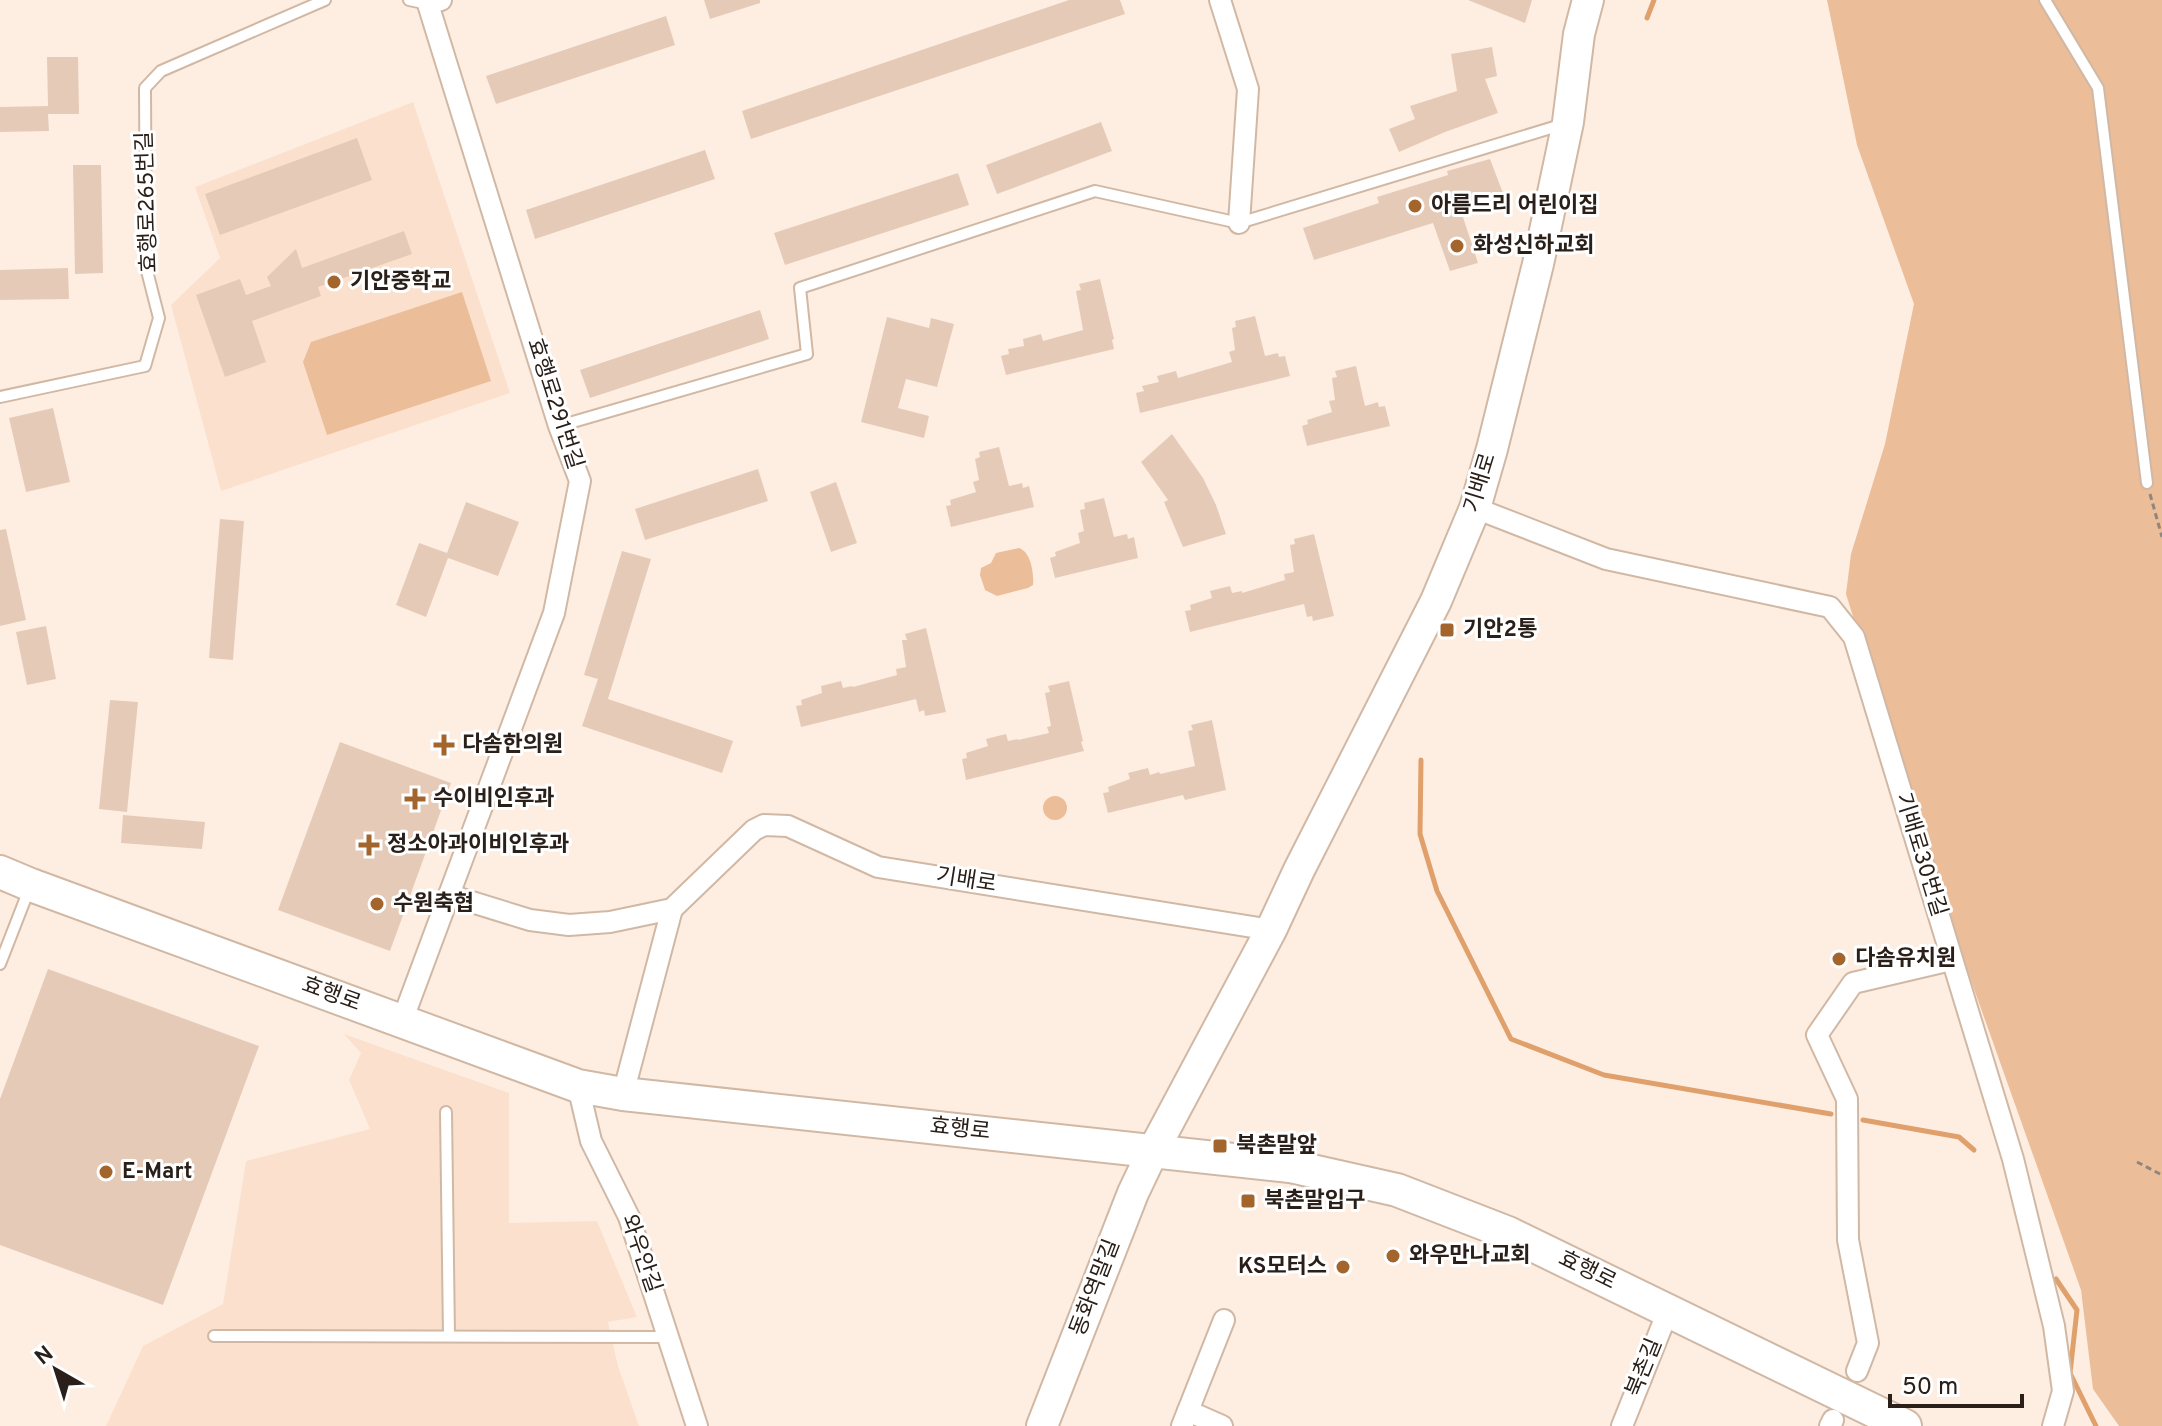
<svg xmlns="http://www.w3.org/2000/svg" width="2162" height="1426" viewBox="0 0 2162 1426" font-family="Overpass,'Noto Sans KR',sans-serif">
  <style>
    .built { fill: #fbe1cd }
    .green { fill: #ebbd99 }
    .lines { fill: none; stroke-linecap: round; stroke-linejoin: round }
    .stream { stroke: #e0a06b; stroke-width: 5 }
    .building { fill: #e5cbb7 }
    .lane-casing { stroke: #d1b8a4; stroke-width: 14 }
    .street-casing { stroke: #d1b8a4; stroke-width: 24 }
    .secondary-casing { stroke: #d1b8a4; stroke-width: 34 }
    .primary-casing { stroke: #d1b8a4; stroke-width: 36 }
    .path { stroke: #92857c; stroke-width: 3; stroke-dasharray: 6 4; stroke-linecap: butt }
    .lane { stroke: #fff; stroke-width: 10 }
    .street { stroke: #fff; stroke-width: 20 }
    .secondary { stroke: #fff; stroke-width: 30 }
    .primary { stroke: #fff; stroke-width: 32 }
    .poi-dot { fill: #a4652c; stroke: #fff; stroke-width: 3 }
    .labels { text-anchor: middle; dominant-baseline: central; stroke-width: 6; stroke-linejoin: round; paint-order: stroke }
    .street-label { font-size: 22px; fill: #2a2019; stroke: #fff }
    .poi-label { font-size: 22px; font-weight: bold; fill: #2a2019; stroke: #fff; text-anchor: start }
  </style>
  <rect width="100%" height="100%" fill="#feeee2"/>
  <!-- built -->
  <g class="built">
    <path d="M413,102l97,291 -289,98 -50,-186 49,-47 -25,-71z"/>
    <path d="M344,1034l165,59v130l88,-2 40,96 -29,5 10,44 21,60h-533l37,-80 80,-42 23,-143 124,-32 -21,-49 12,-27z"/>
  </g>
  <!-- green -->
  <g class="green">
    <path d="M1827,0h335v1426h-43l-26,-37 -12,-99 -145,-408 -90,-288 5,-40 34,-110 29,-140 -57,-159z"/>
    <path d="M462,292l29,89 -164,54 -24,-73 8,-20z"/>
    <path d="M1019,548c12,4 15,25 14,37l-5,3 -31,8 -12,-6 -5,-15 1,-7 10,-5 5,-10z"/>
    <circle cx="1055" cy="808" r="12"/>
  </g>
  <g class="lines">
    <!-- stream -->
    <g class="stream">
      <path d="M1647,18l7,-18"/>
      <path d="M1421,760l-1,74 17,57 74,148 93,36 227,39"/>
      <path d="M1863,1120l96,17 15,13"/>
      <path d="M2056,1279l21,31 -7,63 26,53"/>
    </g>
  </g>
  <!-- building -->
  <g class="building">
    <path d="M704,0h56v3l-50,16z"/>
    <path d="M1069,0h51l5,14 -374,125 -9,-28z"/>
    <path d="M1468,0h64l-7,23z"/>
    <path d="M666,16l9,29 -179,59 -10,-28z"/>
    <path d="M1492,47l5,29 -12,3 13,34 -53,19 -46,20 -10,-23 26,-10 -5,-13 47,-15 -6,-37z"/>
    <path d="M47,57h31l1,57h-31l1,17 -49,1v-25l48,-1z"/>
    <path d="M1101,122l11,29 -115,43 -11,-29z"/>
    <path d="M357,138l15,42 -152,55 -15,-41z"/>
    <path d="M705,150l10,29 -180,60 -9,-29z"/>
    <path d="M1490,159l16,42 -44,13 16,49 -28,8 -17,-48 -119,37 -11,-32 76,-25 -2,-6 71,-22 -1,-4z"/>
    <path d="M73,165h28l2,108 -28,1z"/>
    <path d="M958,173l11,32 -184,60 -11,-32z"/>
    <path d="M404,231l8,23 -94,33 3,9 -69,25 14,41 -41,15 -29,-82 44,-16 6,16 25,-9 -4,-9 29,-28 6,19z"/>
    <path d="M68,268l1,31 -69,1v-30z"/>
    <path d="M1100,279l14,60 -2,1 2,9 -108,26 -5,-19 8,-2 -1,-5 16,-3 -1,-7 18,-5 2,7 40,-11 -7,-39 5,-1 -2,-6z"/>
    <path d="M760,310l9,29 -179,59 -10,-28z"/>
    <path d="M1255,316l10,40 13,-3 1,4 6,-1 5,20 -150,37 -4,-20 8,-2 -2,-5 17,-4 -2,-6 19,-5 2,7 54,-16 -3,-10 6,-2 -3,-22 4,-1 -1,-6z"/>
    <path d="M887,317l42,11 2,-10 23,6 -17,63 -31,-8 -8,29 31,8 -5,22 -63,-16z"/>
    <path d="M1356,366l9,40 13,-4 1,5 6,-1 5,20 -83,20 -5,-20 6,-2 -1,-4 25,-8 -3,-11 6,-1 -3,-22 5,-1 -2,-6z"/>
    <path d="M53,408l17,74 -44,10 -17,-74z"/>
    <path d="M1172,434l31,44 13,27 10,29 -43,13 -19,-45 4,-2 -27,-38z"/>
    <path d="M999,447l10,39 13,-3 1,5 6,-2 5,21 -83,20 -5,-21 5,-1 -1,-5 26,-8 -3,-10 6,-2 -4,-21 5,-2 -1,-5z"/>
    <path d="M758,469l10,32 -123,39 -10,-31z"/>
    <path d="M836,482l21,61 -26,9 -21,-60z"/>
    <path d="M1104,498l10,39 13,-3 1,5 6,-2 4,21 -83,20 -5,-20 6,-2 -1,-4 25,-9 -2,-10 6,-2 -4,-21 5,-1 -1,-6z"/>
    <path d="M466,502l53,20 -21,54 -50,-18 -22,59 -30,-12 23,-62 28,10z"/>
    <path d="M220,519l24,2 -11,139 -24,-2z"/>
    <path d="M6,529l20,91 -26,6v-96z"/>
    <path d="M1314,534l20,82 -21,5 -1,-5 -5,1 -3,-13 -114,28 -5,-21 6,-1 -1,-5 22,-7 -2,-7 20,-5 2,7 10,-2v2l43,-13 -1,-6 10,-2 -4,-27 5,-1 -1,-5z"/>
    <path d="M622,551l29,8 -43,140 125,42 -11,32 -140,-47 16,-47 -14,-4z"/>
    <path d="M46,626l10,53 -29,6 -11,-53z"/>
    <path d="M926,628l20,84 -21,4 -1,-6 -5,2 -3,-13 -115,28 -5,-21 6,-1 -1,-5 21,-7 -1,-7 20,-5 2,7 9,-2 1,1 44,-12 -1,-6 10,-2 -4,-27h5l-2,-6z"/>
    <path d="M1069,681l14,60 -2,1 3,9 -118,29 -4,-21 5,-1 -1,-5 22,-7 -2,-7 20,-5 2,7 10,-2v1l31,-7 -2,-6 4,-1 -6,-33 5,-1 -2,-6z"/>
    <path d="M110,700l28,2 -11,110 -28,-3z"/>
    <path d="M1212,720l14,70 -41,10 -2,-5 -75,18 -5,-20 6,-1 -1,-5 22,-8 -2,-6 20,-5 2,7 9,-3 1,2 35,-8 -7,-35 5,-1 -2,-5z"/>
    <path d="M340,742l111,41 -61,168 -112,-41z"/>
    <path d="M123,815l82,7 -3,27 -81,-6z"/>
    <path d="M48,969l211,77 -96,259 -163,-60v-146z"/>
  </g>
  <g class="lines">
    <!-- lane casing -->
    <g class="lane-casing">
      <g id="lane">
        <path d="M409,0l19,4"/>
        <path d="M2045,0l53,88 49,395"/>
        <path d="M0,397l145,-31 14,-48 -13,-51 -1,-179 16,-17 164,-71"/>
        <path d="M559,426l248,-72 -7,-66 295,-97 144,32 325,-99"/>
        <path d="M0,964l30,-77"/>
        <path d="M446,1112l3,224"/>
        <path d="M214,1336l454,1"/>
      </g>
    </g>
    <!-- street casing -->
    <g class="street-casing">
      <g id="street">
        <path d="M1220,0l28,89 -9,134"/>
        <path d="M1475,508l131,51 224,48 24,30 159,522 41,167 9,65 -10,35"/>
        <path d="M449,895l81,25 39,5 41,-3 62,-13 82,-79 10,-5 24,1 90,41 393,63"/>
        <path d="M402,1021l152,-408 26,-132 -21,-55 -131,-422 13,-4"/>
        <path d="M578,1086l13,55 38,76 68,209"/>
        <path d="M623,1094l49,-185"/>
        <path d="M1857,1371l11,-28 -20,-103 -1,-141 -30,-64 36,-52 98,-23"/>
        <path d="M1188,1411l34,15"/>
        <path d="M1182,1426l42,-106"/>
        <path d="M1622,1426l46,-115"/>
        <path d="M1830,1426l3,-6"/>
      </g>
    </g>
    <!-- secondary casing -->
    <g class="secondary-casing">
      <path id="secondary" d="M1042,1426l91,-233 20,-42 118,-221 28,-60 137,-269 39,-93 17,-59 46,-185 30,-142 11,-88 9,-34"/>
    </g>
    <!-- primary casing -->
    <g class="primary-casing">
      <path id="primary" d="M0,872l31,13 547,201 45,8 667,72 107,24 111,43 397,193"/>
    </g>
    <!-- path -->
    <g class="path">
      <path d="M2150,494l12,43"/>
      <path d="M2137,1162l25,13"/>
    </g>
    <!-- lane -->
    <use href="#lane" class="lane"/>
    <!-- street -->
    <use href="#street" class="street"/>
    <!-- secondary -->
    <use href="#secondary" class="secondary"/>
    <!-- primary -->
    <use href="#primary" class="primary"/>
  </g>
  <!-- markers -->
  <g class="poi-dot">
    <circle cx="1415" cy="206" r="8"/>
    <circle cx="1457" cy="246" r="8"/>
    <circle cx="334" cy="282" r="8"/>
    <rect x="1439" y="622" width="16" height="16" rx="4"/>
    <path d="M440 733h8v8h8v8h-8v8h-8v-8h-8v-8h8z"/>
    <path d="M411 787h8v8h8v8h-8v8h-8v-8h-8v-8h8z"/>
    <path d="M365 833h8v8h8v8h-8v8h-8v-8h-8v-8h8z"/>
    <circle cx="377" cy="904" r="8"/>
    <circle cx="1839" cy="959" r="8"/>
    <rect x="1212" y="1138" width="16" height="16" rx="4"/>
    <circle cx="106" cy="1172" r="8"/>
    <rect x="1240" y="1193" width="16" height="16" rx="4"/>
    <circle cx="1393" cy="1256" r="8"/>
    <circle cx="1343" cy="1267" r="8"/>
  </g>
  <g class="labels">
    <!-- street labels -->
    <g class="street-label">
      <text transform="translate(148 202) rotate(-92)">효행로265번길</text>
      <text transform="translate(554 404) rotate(72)">효행로291번길</text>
      <text transform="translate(1481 483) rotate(-73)">기배로</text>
      <text transform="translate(1920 855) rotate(73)">기배로30번길</text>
      <text transform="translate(966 881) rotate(9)">기배로</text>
      <text transform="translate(331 995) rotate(20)">효행로</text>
      <text transform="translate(960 1130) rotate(6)">효행로</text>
      <text transform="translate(640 1254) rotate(71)">와우안길</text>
      <text transform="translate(1587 1271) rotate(26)">효행로</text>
      <text transform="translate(1096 1288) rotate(-69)">동화역말길</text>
      <text transform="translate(1645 1368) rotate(-68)">북촌길</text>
    </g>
    <!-- poi labels -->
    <g class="poi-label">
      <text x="1431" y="206">아름드리 어린이집</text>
      <text x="1473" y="246">화성신하교회</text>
      <text x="350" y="282">기안중학교</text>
      <text x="1463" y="630">기안2통</text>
      <text x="462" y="745">다솜한의원</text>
      <text x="433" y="799">수이비인후과</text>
      <text x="387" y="845">정소아과이비인후과</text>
      <text x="393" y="904">수원축협</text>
      <text x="1855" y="959">다솜유치원</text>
      <text x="1236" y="1146">북촌말앞</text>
      <text x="122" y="1172">E-Mart</text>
      <text x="1264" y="1201">북촌말입구</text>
      <text x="1409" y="1256">와우만나교회</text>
      <text x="1327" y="1267" text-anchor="end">KS모터스</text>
    </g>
  </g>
  <!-- north arrow -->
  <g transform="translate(56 1370) rotate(321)" stroke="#ffffff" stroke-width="6" paint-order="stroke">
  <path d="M0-6L14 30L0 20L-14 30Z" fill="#2a2019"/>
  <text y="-12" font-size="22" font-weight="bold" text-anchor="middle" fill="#2a2019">N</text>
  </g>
  <!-- scale -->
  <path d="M1890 1394v12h132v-12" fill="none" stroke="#2a2019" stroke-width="4"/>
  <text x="1902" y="1394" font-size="24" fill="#2a2019" stroke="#ffffff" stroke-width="6" paint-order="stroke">50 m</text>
</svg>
